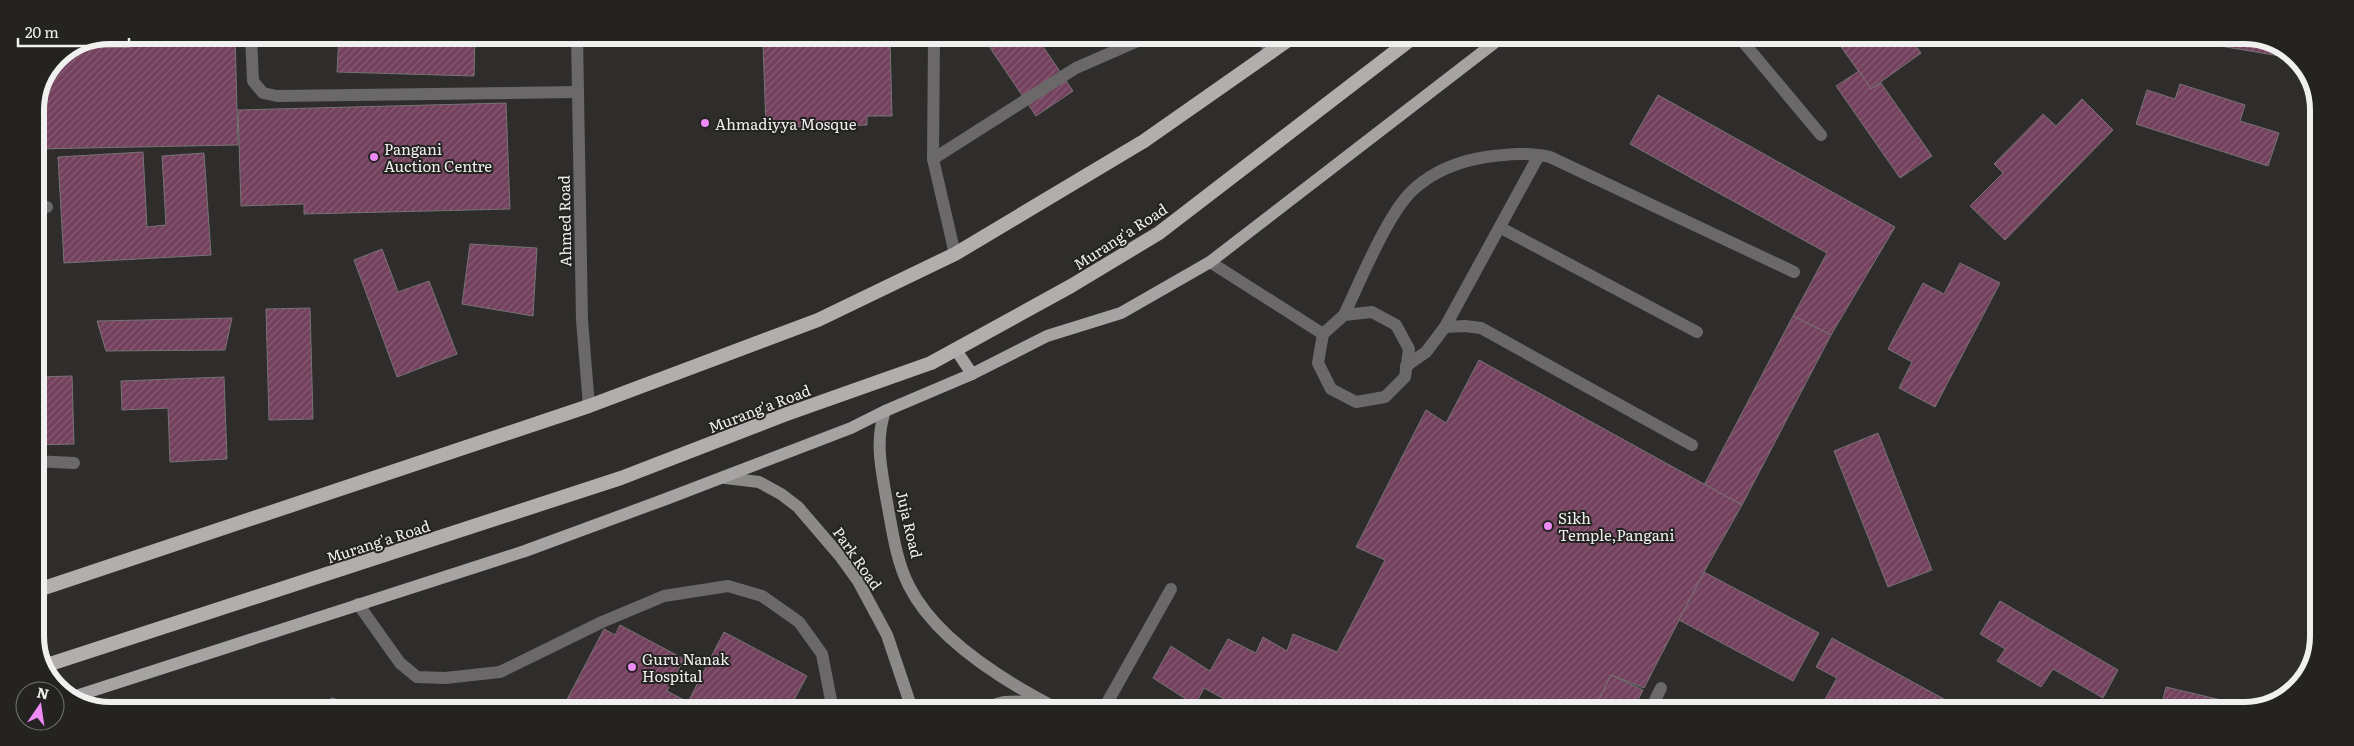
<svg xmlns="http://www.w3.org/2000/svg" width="2354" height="746" viewBox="0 0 2354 746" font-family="Literata,serif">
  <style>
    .building { fill: url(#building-hatch); stroke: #767374 }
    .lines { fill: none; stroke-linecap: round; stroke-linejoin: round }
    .service { stroke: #6a6868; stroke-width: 12 }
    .minor { stroke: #6a6868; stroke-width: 12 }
    .secondary { stroke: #8c8a89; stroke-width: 12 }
    .primary { stroke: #a6a3a3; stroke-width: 12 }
    .trunk { stroke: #b2aeae; stroke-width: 14 }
    .poi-dot { fill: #ef8bf6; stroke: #242321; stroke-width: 2 }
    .labels { text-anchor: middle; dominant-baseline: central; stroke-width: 4; stroke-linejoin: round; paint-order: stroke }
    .poi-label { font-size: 15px; fill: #f0f0ee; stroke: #242321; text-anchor: start }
    .street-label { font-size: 15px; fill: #f0f0ee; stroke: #242321 }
    .rim { fill: none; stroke: #f0f0ee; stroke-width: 6 }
  </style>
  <defs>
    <pattern id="building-hatch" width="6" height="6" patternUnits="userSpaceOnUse" patternTransform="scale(1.25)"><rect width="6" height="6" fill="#73415d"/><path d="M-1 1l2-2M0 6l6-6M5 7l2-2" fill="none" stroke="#875d75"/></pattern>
  </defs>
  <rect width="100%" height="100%" fill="#2e2d2b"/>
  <!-- building -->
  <g class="building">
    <path d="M235,35l3,110 -203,4v-40l22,-52 46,-19z"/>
    <path d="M339,35h136l-1,41 -137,-4z"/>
    <path d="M995,36h41l37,55 -37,25 -50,-74z"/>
    <path d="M1834,37h75l12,16 -50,36z"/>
    <path d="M2209,38h55l34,21 -90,-15z"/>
    <path d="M890,39l2,77h-25v9l-101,3 -3,-85z"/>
    <path d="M1859,71l12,18 10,-6 51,73 -32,22 -64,-92z"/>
    <path d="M2180,84l65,21 -5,16 39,12 -11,33 -132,-42 11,-34 28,9z"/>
    <path d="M1658,95l237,132 -64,108 -38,-19 34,-63 -197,-109z"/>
    <path d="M2082,99l31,31 -108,110 -35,-34 33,-33 -9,-9 49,-50 13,12z"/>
    <path d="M506,103l4,106 -206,5v-10l-63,2 -3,-96z"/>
    <path d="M143,152l4,75 19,-2 -4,-69 42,-3 7,102 -147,8 -6,-106z"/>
    <path d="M470,244l67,4 -4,68 -71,-12z"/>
    <path d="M382,249l16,43 31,-11 28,73 -60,23 -43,-117z"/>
    <path d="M1960,263l40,20 -65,124 -36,-19 13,-26 -24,-13 35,-66 21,11z"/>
    <path d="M310,308l3,111 -44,1 -3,-111z"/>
    <path d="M1793,316l38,19 -89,170 -38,-20z"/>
    <path d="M232,318l-7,32 -119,1 -9,-30z"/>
    <path d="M1479,360l263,145 -38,67 -60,116 -33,-13 -17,35h-350l-40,-22 -9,17 -42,-27 18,-32 39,25 18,-32 28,14 7,-16 24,14 6,-17 44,18 48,-92 -29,-13 70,-137 20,13z"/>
    <path d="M72,376l2,68 -39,1v-68z"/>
    <path d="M224,377l3,82 -57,3 -2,-54 -46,2 -1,-29z"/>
    <path d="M1878,433l54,137 -44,17 -54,-136z"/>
    <path d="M1704,572l115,61 -26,48 -114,-61z"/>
    <path d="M2000,601l118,69 -15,28 -50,-29 -12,18 -44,-26 8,-12 -25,-15z"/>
    <path d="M620,625l64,34 -17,32 21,11 36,-70 83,44 -18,33h-227l42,-80 11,6z"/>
    <path d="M1832,638l134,73 -147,-1 18,-32 -21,-11z"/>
    <path d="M1611,675l32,15 -10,20h-39z"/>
    <path d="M2166,687l89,21 -10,3h-85z"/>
    <path d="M331,698l50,11h-53z"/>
    <path d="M458,699l18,10h-23z"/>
    <path d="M1778,703l3,7h-29z"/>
  </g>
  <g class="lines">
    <!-- service -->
    <g class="service">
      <path d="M934,36l-1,123 22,95"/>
      <path d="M1739,37l82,98"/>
      <path d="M933,159l143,-91 73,-32"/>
      <path d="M35,207h12"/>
      <path d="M1501,228l196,104"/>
      <path d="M1210,262l113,72"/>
      <path d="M1372,312l24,13 13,24 -4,28 -20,20 -29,5 -25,-13 -13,-26 5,-29 21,-19z"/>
      <path d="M1344,315c16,-33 44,-103 70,-126 20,-18 46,-28 72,-32 22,-3 43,-5 64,0l244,115"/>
      <path d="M1445,327l20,-1 16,2 211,117"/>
      <path d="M1406,366l20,-14 19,-25 94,-172"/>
      <path d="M35,461l39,2"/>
      <path d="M358,604l42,59 17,14 28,1 55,-6 102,-50 62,-26 64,-10 34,10 37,26 23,32 9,46 -1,9"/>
      <path d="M1103,710l68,-121"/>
      <path d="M1650,710l11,-22"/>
    </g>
    <!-- minor -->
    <g class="minor">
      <path d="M251,35l2,46 10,12 14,3 301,-4"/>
      <path d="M577,36l5,284 7,86"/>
      <path d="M1262,36l9,18"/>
    </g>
    <!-- secondary -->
    <g class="secondary">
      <path d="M885,411c-10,30 -4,56 1,86 6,30 9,61 23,89 27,54 98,97 151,124"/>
      <path d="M725,478l34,4 22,12 17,13 42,49 18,25 29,54 25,74"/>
      <path d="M979,709l25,-7 37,-1"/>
    </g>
    <!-- primary -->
    <g class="primary">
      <path d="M956,350l16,24"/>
      <path d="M73,697l452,-146 141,-52 185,-71 34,-17 87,-37 75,-38 74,-23 89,-51 292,-225"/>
    </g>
    <!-- trunk -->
    <g class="trunk">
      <path d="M35,591l554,-185 229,-86 137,-66 189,-113 150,-105"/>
      <path d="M44,666l577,-188 163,-63 147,-52 140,-77 88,-53 255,-196"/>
    </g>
  </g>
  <!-- markers -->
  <g class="poi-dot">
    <circle cx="705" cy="123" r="5"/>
    <circle cx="374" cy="157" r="5"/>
    <circle cx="1548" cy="526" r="5"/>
    <circle cx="632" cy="667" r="5"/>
  </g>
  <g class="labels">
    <!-- poi labels -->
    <g class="poi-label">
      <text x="715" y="123">Ahmadiyya Mosque</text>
      <text x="384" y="148">Pangani<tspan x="384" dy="17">Auction Centre</tspan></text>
      <text x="1558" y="517">Sikh<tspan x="1558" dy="17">Temple,Pangani</tspan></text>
      <text x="642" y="658">Guru Nanak<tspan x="642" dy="17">Hospital</tspan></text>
    </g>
    <!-- street labels -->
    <g class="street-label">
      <text transform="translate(564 221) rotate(-91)">Ahmed Road</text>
      <text transform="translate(1120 236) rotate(-33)">Murang'a Road</text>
      <text transform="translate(759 408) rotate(-21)">Murang'a Road</text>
      <text transform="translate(910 524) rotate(77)">Juja Road</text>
      <text transform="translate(378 541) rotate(-18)">Murang'a Road</text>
      <text transform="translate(858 558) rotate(55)">Park Road</text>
    </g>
  </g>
  <!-- crop -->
  <path d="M0 0H2354V746H0ZM110 44H2244A66 66 0 0 1 2310 110V636A66 66 0 0 1 2244 702H110A66 66 0 0 1 44 636V110A66 66 0 0 1 110 44Z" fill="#242321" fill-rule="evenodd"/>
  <path class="rim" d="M110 44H2244A66 66 0 0 1 2310 110V636A66 66 0 0 1 2244 702H110A66 66 0 0 1 44 636V110A66 66 0 0 1 110 44Z"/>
  <!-- north arrow -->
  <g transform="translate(40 706) rotate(13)"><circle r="24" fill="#242321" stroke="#767573"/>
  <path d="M0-4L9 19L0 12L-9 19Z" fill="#ef8bf6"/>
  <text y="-8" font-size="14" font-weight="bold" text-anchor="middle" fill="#f0f0ee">N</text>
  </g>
  <!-- scale -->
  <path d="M18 38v8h111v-8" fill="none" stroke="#f0f0ee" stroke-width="2.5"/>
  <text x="25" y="38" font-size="15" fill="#f0f0ee" stroke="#242321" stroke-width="4" paint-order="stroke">20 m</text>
</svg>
